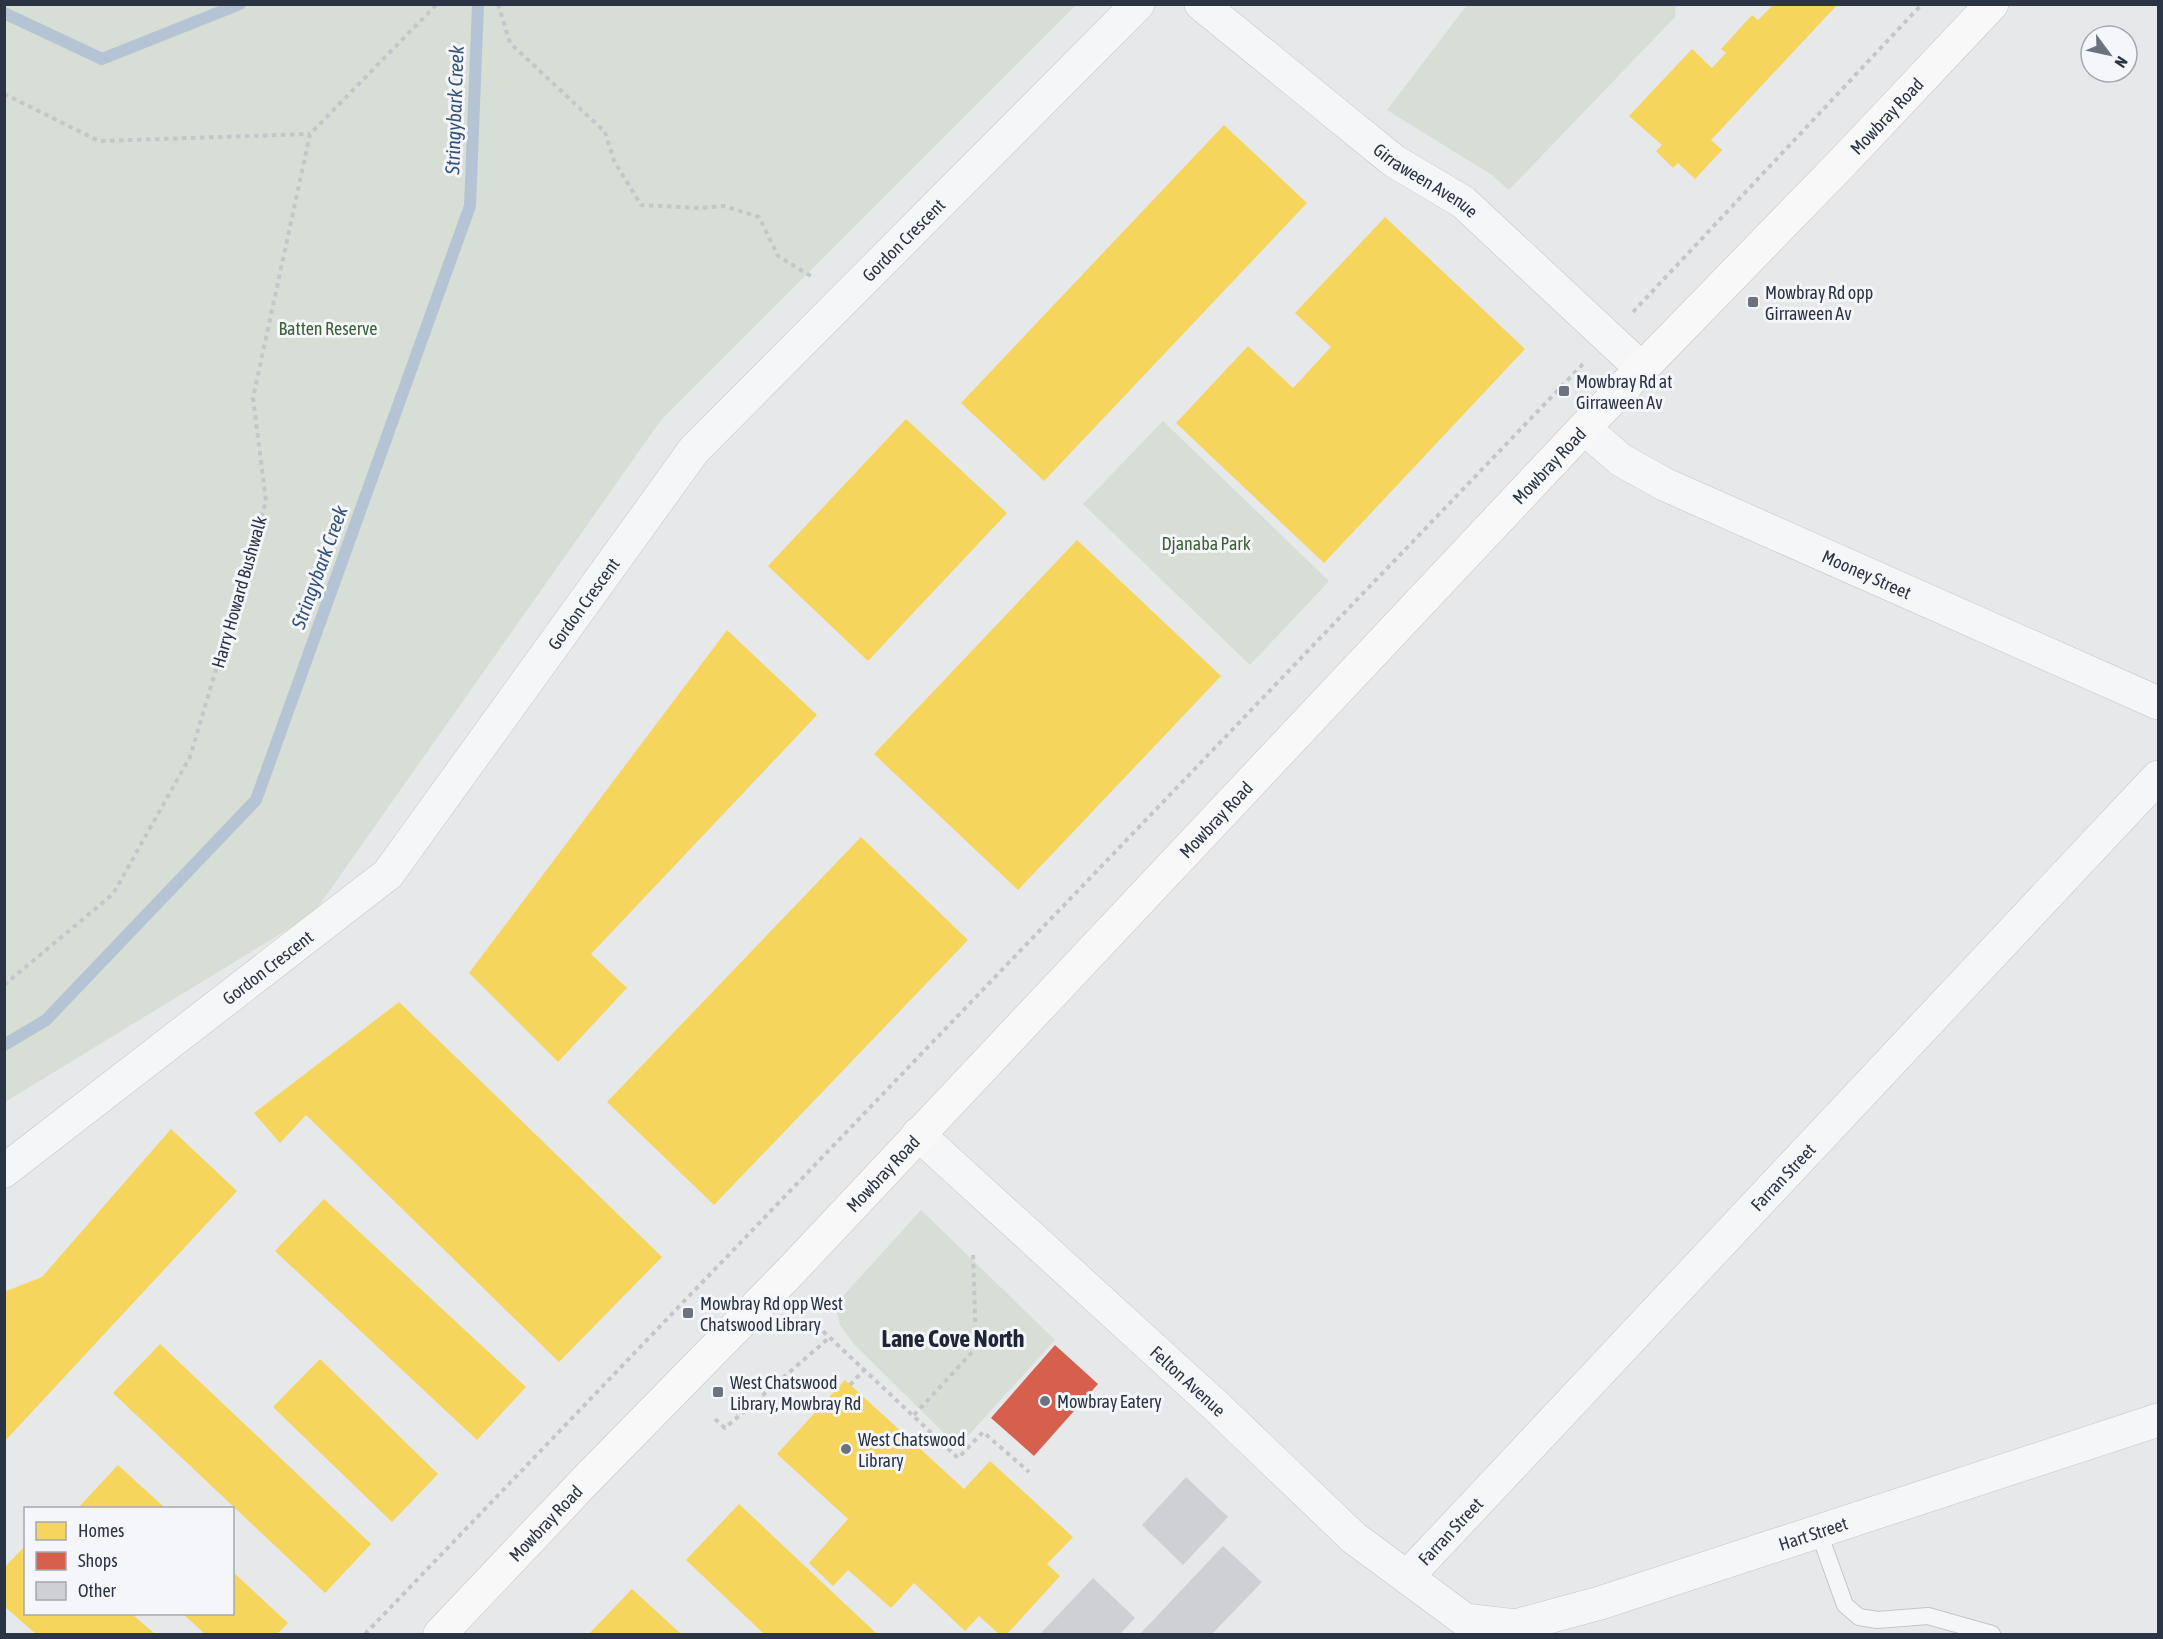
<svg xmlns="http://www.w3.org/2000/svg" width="2163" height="1639" viewBox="0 0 2163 1639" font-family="'Asap Condensed',sans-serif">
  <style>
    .green { fill: #d6ded6 }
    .homes { fill: #f6d55c }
    .shops { fill: #d6604d }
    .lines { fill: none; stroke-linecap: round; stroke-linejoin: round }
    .stream { stroke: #b4c4d5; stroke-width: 12 }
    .building { fill: #ced0d3 }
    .lane-casing { stroke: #c4c6c8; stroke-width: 18 }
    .street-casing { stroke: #c4c6c8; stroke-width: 34 }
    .secondary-casing { stroke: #c4c6c8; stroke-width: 34 }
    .path { stroke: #c5c6ca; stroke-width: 4; stroke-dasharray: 4.5 4.5; stroke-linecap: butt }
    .lane { stroke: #f5f6f7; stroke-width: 16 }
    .street { stroke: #f5f6f7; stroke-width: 33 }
    .secondary { stroke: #f8f8f8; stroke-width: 33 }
    .poi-dot { fill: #6c737f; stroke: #f4f6f9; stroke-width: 2 }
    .labels { text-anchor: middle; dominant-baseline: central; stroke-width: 6; stroke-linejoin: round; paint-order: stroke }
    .street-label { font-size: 18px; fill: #2b3445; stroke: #f4f6f9 }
    .poi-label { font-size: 18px; fill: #2b3445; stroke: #f4f6f9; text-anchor: start }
    .park-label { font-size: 18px; fill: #3f6138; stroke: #f4f6f9 }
    .water-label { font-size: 20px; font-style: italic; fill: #34527a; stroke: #f4f6f9 }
    .district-label { font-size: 24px; font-weight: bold; fill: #1d2536; stroke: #f4f6f9 }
  </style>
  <rect width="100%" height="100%" fill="#e6e8ea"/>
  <!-- green -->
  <g class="green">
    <path d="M5,5h1071l-415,415 -348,494 -308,188z"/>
    <path d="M1467,5v-1l209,1 -1,12 -166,173 -17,-15 -105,-65z"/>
    <path d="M1163,421l166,160 -79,84 -167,-161z"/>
    <path d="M921,1210l134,130 -97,107 -104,-103 -14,-19 -5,-20z"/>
  </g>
  <!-- homes -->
  <g class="homes">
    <path d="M1774,4h64l-127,136 11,10 -27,29 -17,-16 -5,5 -17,-17 6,-6 -33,-29 63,-67 20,19 14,-15 -5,-4 31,-34 6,5z"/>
    <path d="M1224,125l83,78 -263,278 -83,-78z"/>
    <path d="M1385,217l140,132 -201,214 -148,-140 72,-77 45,42 38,-41 -36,-34z"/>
    <path d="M906,419l101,94 -139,148 -100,-95z"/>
    <path d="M1077,540l144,136 -203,214 -144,-136z"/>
    <path d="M727,630l90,85 -226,239 36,34 -69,74 -89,-89z"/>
    <path d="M861,837l107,103 -254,265 -107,-103z"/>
    <path d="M399,1002l263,255 -103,105 -253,-247 -26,28 -26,-30z"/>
    <path d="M171,1129l66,62 -233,251v-150l38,-15z"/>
    <path d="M324,1199l202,188 -49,53 -202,-189z"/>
    <path d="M160,1344l211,200 -46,49 -212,-200z"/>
    <path d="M320,1359l118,115 -46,48 -119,-115z"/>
    <path d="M845,1380l119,109 26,-28 83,76 -26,27 13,12 -53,58h-8l-20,-18 -14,15 -51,-48 -23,25 -43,-38 -15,16 -24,-23 39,-44 -71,-65z"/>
    <path d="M118,1465l47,43h-87z"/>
    <path d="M739,1504l138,130h-113l-78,-74z"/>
    <path d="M26,1545v69h106l23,20h-119l-32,-28v-38z"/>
    <path d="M232,1571l56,52 -11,11h-72l-22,-20h49z"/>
    <path d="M632,1589l49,45h-92z"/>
  </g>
  <!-- shops -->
  <path class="shops" d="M1055,1345l43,39 -64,72 -43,-38z"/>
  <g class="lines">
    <!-- stream -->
    <g class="stream">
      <path d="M4,13l98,46 138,-55"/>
      <path d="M4,1045l42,-25 210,-220 214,-594 8,-202"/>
    </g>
  </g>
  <!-- building -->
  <g class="building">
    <path d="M1186,1477l42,40 -45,48 -41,-40z"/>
    <path d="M1223,1546l39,36 -50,52h-72z"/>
    <path d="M1093,1578l42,40 -15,16h-80z"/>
  </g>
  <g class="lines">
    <!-- lane casing -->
    <g class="lane-casing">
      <path id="lane" d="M1818,1530l27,75 14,12 18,3 51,-4 64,18"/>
    </g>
    <!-- street casing -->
    <g class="street-casing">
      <g id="street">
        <path id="s1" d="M1201,4l193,157 69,41 178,166"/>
        <path id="s2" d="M1584,428l37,32 43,24 494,219"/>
        <path id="s3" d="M918,1134l298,272 138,132 111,82 50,6 85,-23 558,-183"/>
        <path id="s4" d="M4,1171l384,-297 306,-424 444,-446"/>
        <path id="s5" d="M1407,1577l751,-800"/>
      </g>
    </g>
    <!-- secondary casing -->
    <g class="secondary-casing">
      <g id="secondary">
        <path id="s6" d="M440,1634l146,-154 203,-207 795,-845 257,-264 151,-160"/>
      </g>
    </g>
    <!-- path -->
    <g class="path">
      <path d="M498,4l12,39 95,89 9,29 27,44 59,3 24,-2 35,11 19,39 36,22"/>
      <path d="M4,94l95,47 211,-7"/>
      <path d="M1633,312l289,-308"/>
      <path d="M4,985l109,-91 77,-137 76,-256 -13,-103 57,-264 127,-130"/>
      <path d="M810,1319l148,139 25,-26 46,40"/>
      <path d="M850,1385l14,-15"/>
      <path d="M914,1415l62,-67 -3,-95"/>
      <path d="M715,1419l10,9 105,-91"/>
      <path d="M365,1634l1219,-1271"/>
    </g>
    <!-- lane -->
    <use href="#lane" class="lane"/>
    <!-- street -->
    <use href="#street" class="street"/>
    <!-- secondary -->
    <use href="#secondary" class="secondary"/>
  </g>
  <!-- markers -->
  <g class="poi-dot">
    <rect x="1747" y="296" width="12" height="12" rx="3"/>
    <rect x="1558" y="385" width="12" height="12" rx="3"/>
    <rect x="682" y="1307" width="12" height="12" rx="3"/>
    <rect x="712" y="1386" width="12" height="12" rx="3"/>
    <circle cx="1045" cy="1401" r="6"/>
    <circle cx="846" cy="1449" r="6"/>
  </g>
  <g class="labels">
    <!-- street labels -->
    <g class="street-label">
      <text stroke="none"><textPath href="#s6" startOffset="2097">Mowbray Road</textPath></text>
      <text stroke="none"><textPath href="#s1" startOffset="286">Girraween Avenue</textPath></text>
      <text stroke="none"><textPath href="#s4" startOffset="1305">Gordon Crescent</textPath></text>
      <text stroke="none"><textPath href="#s6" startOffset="1611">Mowbray Road</textPath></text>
      <text stroke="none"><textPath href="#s2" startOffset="320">Mooney Street</textPath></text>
      <text transform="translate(239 592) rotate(-74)">Harry Howard Bushwalk</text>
      <text stroke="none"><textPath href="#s4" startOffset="819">Gordon Crescent</textPath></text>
      <text stroke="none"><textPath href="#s6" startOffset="1125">Mowbray Road</textPath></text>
      <text stroke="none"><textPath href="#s4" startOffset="333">Gordon Crescent</textPath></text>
      <text stroke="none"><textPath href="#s6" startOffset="639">Mowbray Road</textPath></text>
      <text stroke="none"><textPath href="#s5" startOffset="549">Farran Street</textPath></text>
      <text stroke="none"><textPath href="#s3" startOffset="366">Felton Avenue</textPath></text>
      <text stroke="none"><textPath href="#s6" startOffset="153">Mowbray Road</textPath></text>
      <text stroke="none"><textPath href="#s5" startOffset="63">Farran Street</textPath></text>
      <text stroke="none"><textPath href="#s3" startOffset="1095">Hart Street</textPath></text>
    </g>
    <!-- poi labels -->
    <g class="poi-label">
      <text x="1765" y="292">Mowbray Rd opp<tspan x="1765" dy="21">Girraween Av</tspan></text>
      <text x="1576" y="381">Mowbray Rd at<tspan x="1576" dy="21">Girraween Av</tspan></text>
      <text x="700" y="1303">Mowbray Rd opp West<tspan x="700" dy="21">Chatswood Library</tspan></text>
      <text x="730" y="1382">West Chatswood<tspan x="730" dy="21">Library, Mowbray Rd</tspan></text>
      <text x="1057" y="1401">Mowbray Eatery</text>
      <text x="858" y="1439">West Chatswood<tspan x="858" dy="21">Library</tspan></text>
    </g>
    <!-- park labels -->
    <g class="park-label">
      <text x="328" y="328">Batten Reserve</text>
      <text x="1206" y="543">Djanaba Park</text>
    </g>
    <!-- water labels -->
    <g class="water-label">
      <text transform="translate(454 110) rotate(-88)">Stringybark Creek</text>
      <text transform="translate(319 567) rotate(-70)">Stringybark Creek</text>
    </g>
    <!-- district labels -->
    <g class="district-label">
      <text x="953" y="1338">Lane Cove North</text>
    </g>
  </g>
  <!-- border -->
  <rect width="2163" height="1639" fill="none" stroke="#2b3445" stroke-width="12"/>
  <!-- legend -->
  <rect x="24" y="1507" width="210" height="108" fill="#f4f6f9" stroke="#a4a8b1" stroke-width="1.5"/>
  <rect x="36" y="1522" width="30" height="18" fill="#f6d55c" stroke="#a4a8b1" stroke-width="1.5"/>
  <text x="78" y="1537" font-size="18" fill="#2b3445">Homes</text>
  <rect x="36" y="1552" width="30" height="18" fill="#d6604d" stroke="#a4a8b1" stroke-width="1.5"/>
  <text x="78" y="1567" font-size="18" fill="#2b3445">Shops</text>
  <rect x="36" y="1582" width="30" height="18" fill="#ced0d3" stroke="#a4a8b1" stroke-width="1.5"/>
  <text x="78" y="1597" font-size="18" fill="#2b3445">Other</text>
  <!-- north arrow -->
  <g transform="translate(2109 54) rotate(123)"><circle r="28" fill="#f4f6f9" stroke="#a4a8b1" stroke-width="1.5"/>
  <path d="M0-4.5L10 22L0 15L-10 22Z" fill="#6c737f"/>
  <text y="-9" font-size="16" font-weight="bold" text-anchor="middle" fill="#2b3445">N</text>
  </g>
</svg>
